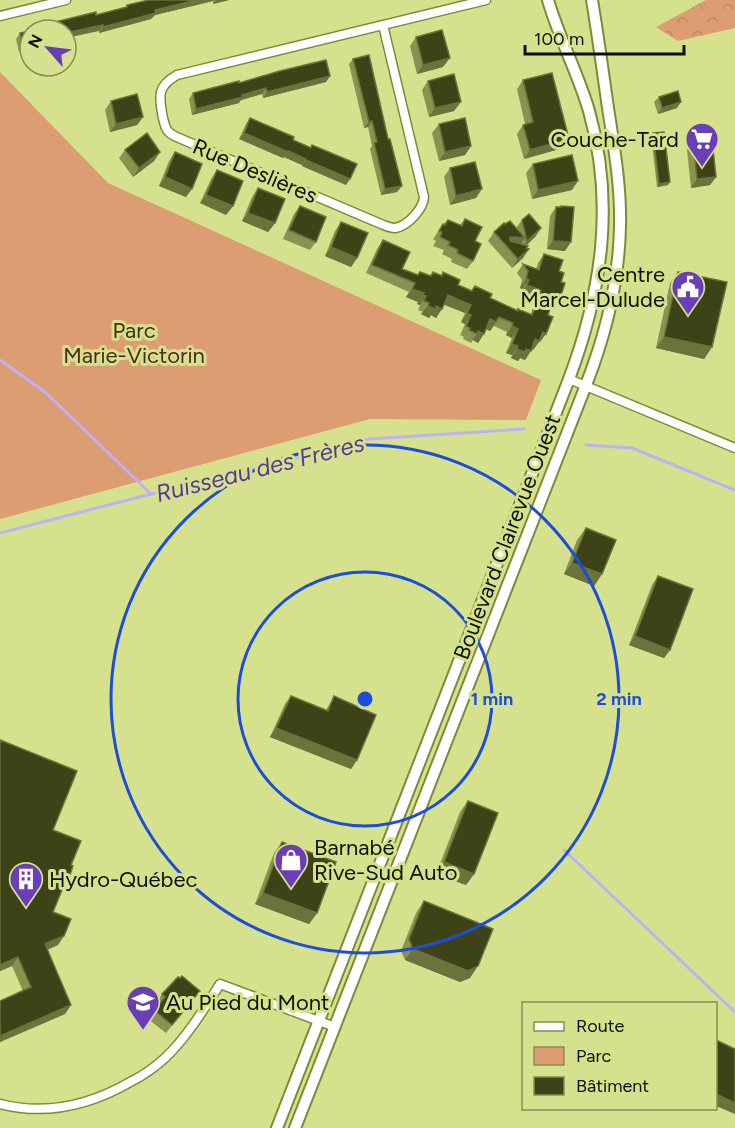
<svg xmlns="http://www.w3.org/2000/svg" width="735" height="1128" viewBox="0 0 735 1128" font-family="Figtree,sans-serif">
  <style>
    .forest { fill: url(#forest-crowns) }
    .park { fill: #dc9d72 }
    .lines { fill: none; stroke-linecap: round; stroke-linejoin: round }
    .stream { stroke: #c0b0f4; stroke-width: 3 }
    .minor-casing { stroke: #808936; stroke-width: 11 }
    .tertiary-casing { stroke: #808936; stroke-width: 14 }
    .minor { stroke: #fff; stroke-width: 8 }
    .tertiary { stroke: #fff; stroke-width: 10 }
    .wall { fill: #8a9252 }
    .shaded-wall { fill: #6b723a }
    .building { fill: #3e4317; stroke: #6b723a; stroke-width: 1.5 }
    .ring { fill: none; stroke: #1d4ed8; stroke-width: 3 }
    .labels { text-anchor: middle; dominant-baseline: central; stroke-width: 6; stroke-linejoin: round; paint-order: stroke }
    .poi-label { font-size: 22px; fill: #0f1100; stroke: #d5e18d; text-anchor: start }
    .street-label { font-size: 22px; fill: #0f1100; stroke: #d5e18d }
    .park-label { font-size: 22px; fill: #4a2a12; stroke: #d5e18d }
    .water-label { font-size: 24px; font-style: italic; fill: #583798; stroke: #d5e18d }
    .centre { fill: #1d4ed8; stroke: #d5e18d; stroke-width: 3 }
    .ring-label { font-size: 18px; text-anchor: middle; font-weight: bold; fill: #1d4ed8; stroke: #d5e18d; stroke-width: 6; stroke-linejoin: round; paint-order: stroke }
  </style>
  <defs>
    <pattern id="forest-crowns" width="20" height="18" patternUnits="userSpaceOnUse" patternTransform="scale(1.5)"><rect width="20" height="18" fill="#dc9d72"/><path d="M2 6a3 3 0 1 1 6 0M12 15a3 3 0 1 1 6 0" fill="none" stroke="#bc8661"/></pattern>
  </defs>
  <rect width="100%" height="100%" fill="#d5e18d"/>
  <!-- forest -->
  <path class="forest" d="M706,0h29v28l-57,13 -22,-14z"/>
  <!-- park -->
  <path class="park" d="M0,72l108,111 433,197 -15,40 -156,-1 -370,100z"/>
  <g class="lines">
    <!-- stream -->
    <g class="stream">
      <path d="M0,360l45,32 106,102"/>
      <path d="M586,445l46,3 103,42"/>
      <path d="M0,533l151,-39 12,-1 206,-54 156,-10"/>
      <path d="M564,850l171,162"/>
    </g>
    <!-- minor casing -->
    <g class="minor-casing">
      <g id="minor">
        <path d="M0,16l66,-16"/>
        <path d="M383,25l41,172c-1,12 -16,29 -29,31 -5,0 -9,-2 -14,-4l-202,-86c-5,-2 -9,-4 -12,-8 -4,-7 -8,-30 -6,-38 2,-8 9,-13 16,-17l309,-75"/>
        <path d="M569,379l166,69"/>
        <path d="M0,1104c47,12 91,1 132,-23 12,-6 23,-14 33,-23 22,-21 39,-49 55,-74l115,43"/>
      </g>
    </g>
    <!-- tertiary casing -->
    <g class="tertiary-casing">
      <g id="tertiary">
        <path d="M277,1128l292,-749c33,-88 46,-176 20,-268 -11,-38 -30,-73 -41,-111"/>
        <path d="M295,1128l291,-743c20,-51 33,-104 34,-159 1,-40 -6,-79 -12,-118 -5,-36 -10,-72 -16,-108"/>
      </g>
    </g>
    <!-- minor -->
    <use href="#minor" class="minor"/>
    <!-- tertiary -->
    <use href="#tertiary" class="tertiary"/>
  </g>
  <!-- wall -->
  <g class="wall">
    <path d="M149,0h80l-16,4v-3l-58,14 -4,4 -52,14v-2l-55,-3 3,-4 49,-9 30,-8 1,-2z"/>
    <path d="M30,31v19l-11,2 -3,-13 4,-6z"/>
    <path d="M416,37l27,30 -26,7 -7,-28z"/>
    <path d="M353,59l44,133 -16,3 -11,-46 2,-3 -4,-19 -4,1 -15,-64z"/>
    <path d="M330,76l-4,6 -63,16 -1,-4 -21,6 -2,3 -47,12 -3,-16 4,-6 46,-10z"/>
    <path d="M523,80l40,68 -39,11 -7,-25 6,-9 2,-1 -8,-35z"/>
    <path d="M428,81l26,30 -25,6 -7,-27z"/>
    <path d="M659,97l18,11 -19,6 -4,-12z"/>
    <path d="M111,101l32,16 -6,8 -27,7 -5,-22z"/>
    <path d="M250,118l43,22 18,7 1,-2 34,40 -44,-19v-1l-18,-8 -1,1 -44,-19 7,-15z"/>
    <path d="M439,124l32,22 -6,9 -26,6 -7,-28z"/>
    <path d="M653,133l15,52 -11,2 -6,-51z"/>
    <path d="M693,141l23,36 -6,8 -19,3 -4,-38z"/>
    <path d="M125,150l35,2 -6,9 -21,16 -14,-19z"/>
    <path d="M175,152l11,45 -27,-11 10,-25z"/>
    <path d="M533,164l39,26 -40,9 -6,-26z"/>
    <path d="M450,168l26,30 -26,7 -6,-28z"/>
    <path d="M217,170l16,36 -7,9 -26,-12 11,-24z"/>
    <path d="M258,188l17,35 -7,9 -26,-11 10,-24z"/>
    <path d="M300,206l16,36 -6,8 -27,-11 11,-25z"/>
    <path d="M561,206l4,45 -18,-2 3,-33 6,-9h4z"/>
    <path d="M465,219l10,22 -2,20 -6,8 -16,-7 1,-3 -10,-5 2,-4 -11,-4 3,-5 -3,-2 10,-15h1l4,-4 12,5z"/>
    <path d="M522,220l19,8 -6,9 -9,9h2l-5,12 -11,10 -24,-27 6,-9 11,-8 11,4z"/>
    <path d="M341,222l16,36 -6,9 -26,-11 10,-25z"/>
    <path d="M383,240l19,29 15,6 3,-3 10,4 3,-4 8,3 2,-3 15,13 13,6 4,-5 15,12 27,13 14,3 4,-15 -14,-5 1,-5 -2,-1 2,-8 -5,-7 6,-9 13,5 2,-6 6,-9 15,17 2,11 -2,20 -7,8 -2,-1 -10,33h-1l-6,8 -2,-1 -6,11 -5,-2 -2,3 -7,-3 1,-3 -6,-2 6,-15 -6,-3 1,-3 -13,-6 -4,5 -4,-2 -8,14 -5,-3 -2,3 -8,-4 1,-2 -4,-2 5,-11 -4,-2 4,-9 -21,-9 -8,14 -5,-3 -2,3 -8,-4 2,-2 -5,-2 2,-5 -3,-1 1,-2 -12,-5 3,-5 -43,-19 11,-24z"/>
    <path d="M678,272l34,75 -8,12 -48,-11 14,-65z"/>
    <path d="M586,528l16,46 -8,12 -30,-12 13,-34z"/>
    <path d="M658,576l12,74 -6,8 -35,-13 23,-60z"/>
    <path d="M291,696l35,14 8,-14 23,64 -6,9 -81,-32 15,-33z"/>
    <path d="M0,740l53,90 18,35 -3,16 -5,6 -10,25 5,33 -11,5 24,55 -6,9 -65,28v-41l23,-10 -11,-25 -12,5z"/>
    <path d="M468,801l6,73 -8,11 -30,-11 24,-62z"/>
    <path d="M282,842l35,71 -8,11 -54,-20 19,-51z"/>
    <path d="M424,901l46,77 -10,4 -55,-22 -4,-9 15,-38z"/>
    <path d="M200,991l-34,42 -18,-14 11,-14 -3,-2 6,-9z"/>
  </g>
  <!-- shaded-wall -->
  <g class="shaded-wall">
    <path d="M197,0h17l-1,1 -58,14 -4,4 -52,14 4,-6 24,-7 28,-10z"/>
    <path d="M216,0h13l-16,4z"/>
    <path d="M103,25l-4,6 -33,7v-5z"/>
    <path d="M30,44v6l-11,2 4,-6z"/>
    <path d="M450,58l-7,9 -26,7 6,-9z"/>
    <path d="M330,76l-4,6 -63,16 4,-6z"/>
    <path d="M266,88l-4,6 -21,6 -2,3 -47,12 4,-6z"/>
    <path d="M461,102l-7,9 -25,6 6,-9z"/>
    <path d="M681,102l-4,6 -19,6 4,-6z"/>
    <path d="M143,117l-6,8 -27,7 6,-8z"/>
    <path d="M372,121l-4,6 -4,1 5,-6z"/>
    <path d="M244,133l44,18 18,8 -4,6 -18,-8 -1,1 -44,-19z"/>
    <path d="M569,139l-6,9 -39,11 6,-9z"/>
    <path d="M471,146l-6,9 -26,6 6,-9z"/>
    <path d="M160,152l-6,9 -21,16 6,-9z"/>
    <path d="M306,160l44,19 -4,6 -44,-19z"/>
    <path d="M165,177l27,12 -6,8 -27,-11z"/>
    <path d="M716,177l-6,8 -19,3 6,-9z"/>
    <path d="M578,181l-6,9 -40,9 6,-9z"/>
    <path d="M670,182l-2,3 -11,2 2,-3z"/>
    <path d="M402,186l-5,6 -16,3 4,-6z"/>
    <path d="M482,189l-6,9 -26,7 6,-9z"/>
    <path d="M206,195l27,11 -7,9 -26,-12z"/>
    <path d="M248,213l27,10 -7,9 -26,-11z"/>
    <path d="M541,228l-6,9 -14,13 6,-9z"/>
    <path d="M510,237l15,1 -7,9 -12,-1z"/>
    <path d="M553,241l18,1 -6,9 -18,-2z"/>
    <path d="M331,247l26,11 -6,9 -26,-11z"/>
    <path d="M529,249l-6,9 -11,10 6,-9z"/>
    <path d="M526,279l3,1 -7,9 -2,-1z"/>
    <path d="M527,285l14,5 -6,9 -14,-5z"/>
    <path d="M412,289l12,4 -6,9 -12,-5z"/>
    <path d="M423,295l3,1 -6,9 -3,-1z"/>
    <path d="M448,295l23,10 -6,8 -23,-9z"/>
    <path d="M553,300l6,2 -7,8 -6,-2z"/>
    <path d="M428,306h8l6,3 -6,9 -5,-3 -2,3 -8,-4z"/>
    <path d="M467,313l4,2 -6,9 -4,-2z"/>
    <path d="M490,319l6,3 -6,9 -6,-3z"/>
    <path d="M512,326l6,3 -6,9 -6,-3z"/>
    <path d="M478,331l6,3 -6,9 -5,-3z"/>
    <path d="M543,332l3,2 -6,8h-1l-6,8 -4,-2 6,-9z"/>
    <path d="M664,337l48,10 -8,12 -48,-11z"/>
    <path d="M512,344l6,2 -6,9 -6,-2z"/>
    <path d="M517,349h9l5,2 -6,9 -5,-2 -2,3 -7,-3z"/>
    <path d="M572,563l30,11 -8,12 -30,-12z"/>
    <path d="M635,636l35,14 -6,8 -35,-13z"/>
    <path d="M276,728l81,32 -6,9 -81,-32z"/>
    <path d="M444,862l30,12 -8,11 -30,-11z"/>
    <path d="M263,893l54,20 -8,11 -54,-20z"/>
    <path d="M64,936l-6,9 -19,8 6,-9z"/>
    <path d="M413,949l65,17 -8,12 -10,4 -55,-22z"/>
    <path d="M18,957l-6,9 -12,5v-6z"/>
    <path d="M71,1005l-6,9 -65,28v-6z"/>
    <path d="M716,1094l19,9v11l-19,-8z"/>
  </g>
  <!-- building -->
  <g class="building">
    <path d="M149,0h48l-42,10 1,3 -53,14v-2l-37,8v-3h-32l14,-3 -1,-3 49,-12v3l31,-8v-2z"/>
    <path d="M442,30l8,28 -27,7 -7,-28z"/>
    <path d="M30,31v13l-7,2 -3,-13z"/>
    <path d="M369,55l19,84h2l12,47 -17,3 -11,-46 3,-1 -5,-21 -3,1 -16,-63z"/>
    <path d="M326,60l4,16 -63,16 -1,-4 -24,7 1,2 -47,12 -3,-16 46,-12v2l41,-12z"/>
    <path d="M552,73l17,66 -39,11 -7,-25 10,-3 -10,-42z"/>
    <path d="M454,74l7,28 -26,6 -7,-27z"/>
    <path d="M678,91l3,11 -19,6 -3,-11z"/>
    <path d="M137,94l6,23 -27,7 -5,-23z"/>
    <path d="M250,118l44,19 -1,3 18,8 1,-3 45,19 -7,15 -44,-19v-1l-18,-8v1l-44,-19z"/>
    <path d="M465,118l6,28 -26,6 -6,-28z"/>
    <path d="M664,132l6,50 -11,2 -6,-51z"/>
    <path d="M147,133l13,19 -21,16 -14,-18z"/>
    <path d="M712,139l4,38 -19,2 -4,-38z"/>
    <path d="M175,152l27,12 -10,25 -27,-12z"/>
    <path d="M572,155l6,26 -40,9 -5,-26z"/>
    <path d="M475,162l7,27 -26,7 -6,-28z"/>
    <path d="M217,170l26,11 -10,25 -27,-11z"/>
    <path d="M258,188l27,11 -10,24 -27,-10z"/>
    <path d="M300,206l26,11 -10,25 -27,-12z"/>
    <path d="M561,206l13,1 -3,35 -18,-1 3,-34h5z"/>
    <path d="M529,214l12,14 -14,13 -5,-21z"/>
    <path d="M465,219l17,8 -7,14 6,3 -8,17 -16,-8 1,-3 -10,-5 2,-3 -10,-5 2,-5 -3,-1 4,-7 2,1 3,-5 14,6z"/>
    <path d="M510,221l15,17 -15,-1v4l18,5 -2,2 3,1 -11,10 -24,-27 10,-9 1,1z"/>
    <path d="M341,222l27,11 -11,25 -26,-11z"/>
    <path d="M383,240l27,12 -8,17 16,6 2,-3 11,4 2,-4 9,4 1,-4 17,8 -2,5 14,6 3,-5 17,8 -2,4 28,13v-2l14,6 2,-5h1l6,-20 -14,-5 2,-5 -3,-1 2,-8 -5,-7 16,6 5,-16 19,6 -4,11 5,2 -3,9 4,1 -6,19 -6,-2 -5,15 5,2 -7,17 -3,-2 -4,9 -4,-2 -4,12 -5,-2 -1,3 -8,-3 1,-3 -6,-2 6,-15 -6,-3 1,-3 -14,-6 -3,5 -6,-3 -6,15 -6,-3 -1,3 -8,-4 1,-2 -4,-2 5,-11 -4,-2 4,-8 -23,-10 -6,14 -6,-3 -1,3 -7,-3 1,-3 -5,-2 2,-5 -3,-1 1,-2 -12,-4 3,-6 -43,-18z"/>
    <path d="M678,272l49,10 -15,65 -48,-10z"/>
    <path d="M586,528l30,12 -14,34 -30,-11z"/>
    <path d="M658,576l35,13 -23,61 -35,-14z"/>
    <path d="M291,696l37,15 6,-15 42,19 -19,45 -81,-32z"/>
    <path d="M0,740l77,31 -24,59 28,11 -10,24 2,1 -5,15 -2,-1 -13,32 18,7 -7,17 -19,8 26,61 -71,31v-35l31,-14 -13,-30 -18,8z"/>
    <path d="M468,801l30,12 -24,61 -30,-12z"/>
    <path d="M282,842l54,20 -19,51 -54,-20z"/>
    <path d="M424,901l69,28 -15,37 -10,5 -55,-22 -4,-10z"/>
    <path d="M182,976l18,15 -28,34 -18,-15 11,-13 -3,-3 16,-17 2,1z"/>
    <path d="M716,1040l19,9v54l-19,-9z"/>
  </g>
  <!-- distance rings -->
  <g class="ring">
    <circle cx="365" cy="699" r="127"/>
    <circle cx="365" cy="699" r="254"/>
  </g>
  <!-- icons -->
  <defs>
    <g id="supermarket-pin" transform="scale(1.725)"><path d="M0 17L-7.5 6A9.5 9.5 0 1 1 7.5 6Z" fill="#693eb6" stroke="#d5e18d"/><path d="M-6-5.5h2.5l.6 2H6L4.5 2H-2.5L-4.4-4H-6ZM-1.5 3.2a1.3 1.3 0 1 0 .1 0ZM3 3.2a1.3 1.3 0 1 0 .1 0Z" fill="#fff"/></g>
    <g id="civic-pin" transform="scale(1.725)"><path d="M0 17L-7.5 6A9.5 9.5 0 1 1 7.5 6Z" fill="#693eb6" stroke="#d5e18d"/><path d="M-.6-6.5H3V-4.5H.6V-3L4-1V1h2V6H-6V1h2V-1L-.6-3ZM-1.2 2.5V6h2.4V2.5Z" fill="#fff"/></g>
    <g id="shop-pin" transform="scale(1.725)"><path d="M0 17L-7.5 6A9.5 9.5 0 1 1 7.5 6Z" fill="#693eb6" stroke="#d5e18d"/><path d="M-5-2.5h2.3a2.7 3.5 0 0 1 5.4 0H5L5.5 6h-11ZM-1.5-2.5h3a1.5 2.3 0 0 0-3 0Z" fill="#fff"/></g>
    <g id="building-pin" transform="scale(1.725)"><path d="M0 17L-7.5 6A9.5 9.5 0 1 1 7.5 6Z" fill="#693eb6" stroke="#d5e18d"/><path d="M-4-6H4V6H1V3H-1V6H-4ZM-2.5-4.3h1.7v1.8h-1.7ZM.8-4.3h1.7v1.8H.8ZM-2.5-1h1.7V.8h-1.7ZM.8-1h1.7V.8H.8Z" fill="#fff"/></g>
    <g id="school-pin" transform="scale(1.725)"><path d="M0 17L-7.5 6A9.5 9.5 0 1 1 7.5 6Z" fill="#693eb6" stroke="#d5e18d"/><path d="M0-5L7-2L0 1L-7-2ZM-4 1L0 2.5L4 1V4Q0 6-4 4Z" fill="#fff"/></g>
  </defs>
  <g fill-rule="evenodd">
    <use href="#supermarket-pin" x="702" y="139"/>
    <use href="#civic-pin" x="688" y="287"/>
    <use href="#shop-pin" x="291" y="860"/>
    <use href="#building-pin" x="26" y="879"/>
    <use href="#school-pin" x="143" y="1002"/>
  </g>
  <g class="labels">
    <!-- poi labels -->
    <g class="poi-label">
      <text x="679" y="139" text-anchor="end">Couche-Tard</text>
      <text x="665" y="274" text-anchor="end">Centre<tspan x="665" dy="25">Marcel-Dulude</tspan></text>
      <text x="314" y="847">Barnabé<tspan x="314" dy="25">Rive-Sud Auto</tspan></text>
      <text x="49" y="879">Hydro-Québec</text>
      <text x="166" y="1002">Au Pied du Mont</text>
    </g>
    <!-- street labels -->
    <g class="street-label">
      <text transform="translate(255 171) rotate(23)">Rue Deslières</text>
      <text transform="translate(507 537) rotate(-69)">Boulevard Clairevue Ouest</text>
    </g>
    <!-- park labels -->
    <g class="park-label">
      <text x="134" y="330">Parc<tspan x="134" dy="25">Marie-Victorin</tspan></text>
    </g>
    <!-- water labels -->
    <g class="water-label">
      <text transform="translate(260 468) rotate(-14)">Ruisseau des Frères</text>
    </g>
  </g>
  <circle cx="365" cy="699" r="9" class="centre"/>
  <g class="ring-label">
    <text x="492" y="705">1 min</text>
    <text x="619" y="705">2 min</text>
  </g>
  <!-- legend -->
  <rect x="522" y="1002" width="195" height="108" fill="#d5e18d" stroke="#868e55" stroke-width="1.5"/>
  <rect x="534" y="1022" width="30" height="9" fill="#ffffff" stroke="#868e55" stroke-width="1.5"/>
  <text x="576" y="1032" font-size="18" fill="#0f1100">Route</text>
  <rect x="534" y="1047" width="30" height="18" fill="#dc9d72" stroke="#868e55" stroke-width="1.5"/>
  <text x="576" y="1062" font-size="18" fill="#0f1100">Parc</text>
  <rect x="534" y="1077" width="30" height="18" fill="#3e4317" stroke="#868e55" stroke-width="1.5"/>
  <text x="576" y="1092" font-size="18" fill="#0f1100">Bâtiment</text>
  <!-- north arrow -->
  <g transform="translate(48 48) rotate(298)"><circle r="28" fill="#d5e18d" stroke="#868e55" stroke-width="1.5"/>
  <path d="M0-4.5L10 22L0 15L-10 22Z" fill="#693eb6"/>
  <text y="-9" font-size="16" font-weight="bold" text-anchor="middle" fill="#0f1100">N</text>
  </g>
  <!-- scale -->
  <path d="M525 45v9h159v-9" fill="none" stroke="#0f1100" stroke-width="3"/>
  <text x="534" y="45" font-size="18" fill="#0f1100" stroke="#d5e18d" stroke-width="4.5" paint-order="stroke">100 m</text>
</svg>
